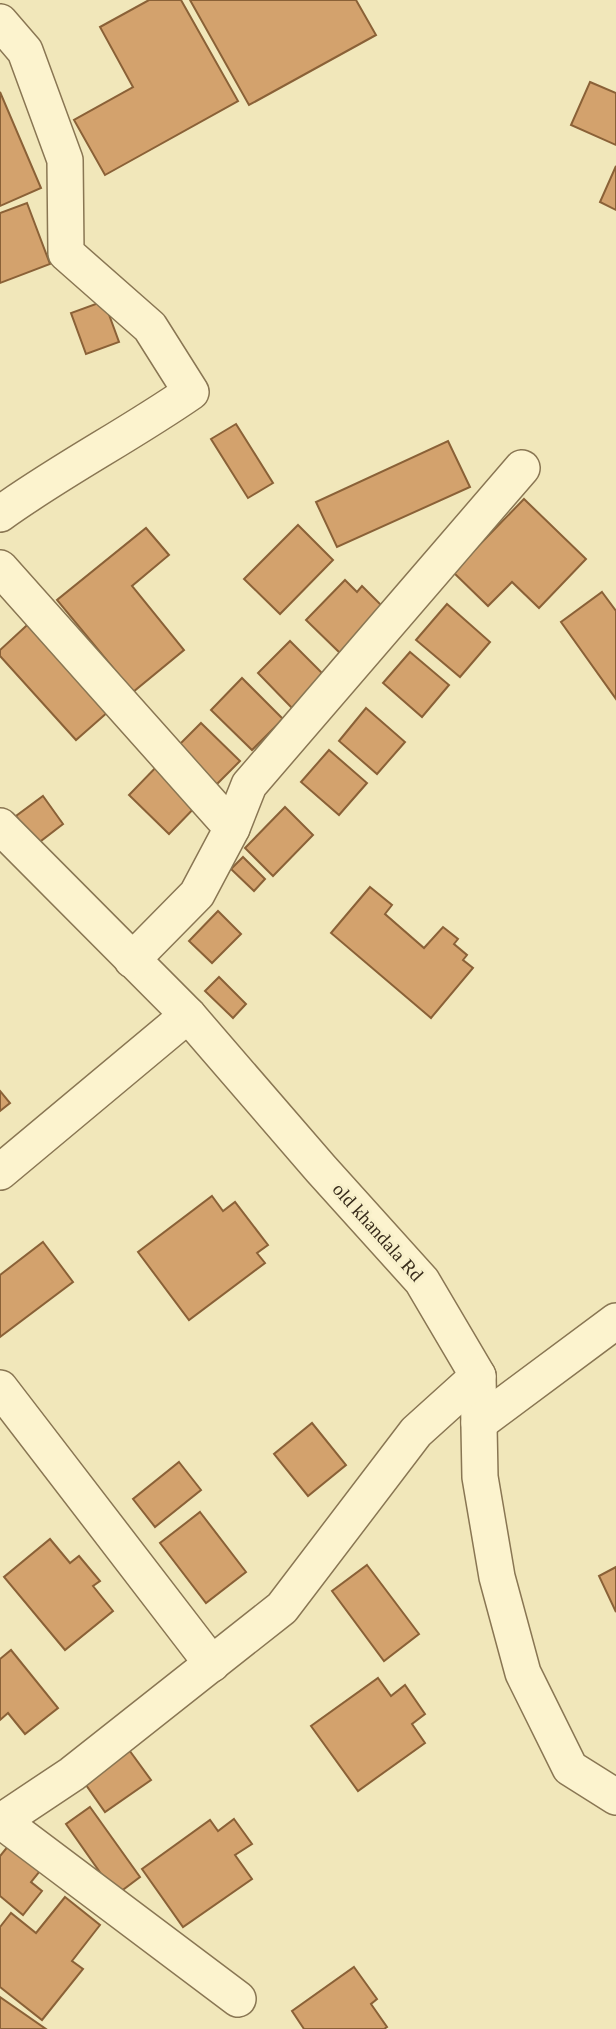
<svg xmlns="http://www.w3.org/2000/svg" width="616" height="2029" viewBox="0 0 616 2029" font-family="Georgia,serif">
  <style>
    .building { fill: #d3a26d; stroke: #8a6137; stroke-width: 2 }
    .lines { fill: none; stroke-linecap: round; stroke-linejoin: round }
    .street-casing { stroke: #897653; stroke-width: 38 }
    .street { stroke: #fcf3ce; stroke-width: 35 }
    .labels { text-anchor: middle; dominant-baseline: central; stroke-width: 6; stroke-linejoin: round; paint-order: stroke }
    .street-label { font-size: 19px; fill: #372b1a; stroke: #f8f0ca }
  </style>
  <rect width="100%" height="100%" fill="#f1e7ba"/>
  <!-- building -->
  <g class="building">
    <path d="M149,0h32l57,101 -133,74 -31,-55 59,-33 -33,-60z"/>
    <path d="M190,0h166l20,35 -127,70z"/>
    <path d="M590,82l26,11v52l-45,-20z"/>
    <path d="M0,92l41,96 -41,18z"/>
    <path d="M616,166v44l-16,-8z"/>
    <path d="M27,203l23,61 -50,19v-70z"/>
    <path d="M104,301l15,41 -33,12 -15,-41z"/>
    <path d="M236,424l37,59 -25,15 -37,-59z"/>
    <path d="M448,441l22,46 -133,60 -21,-45z"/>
    <path d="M524,499l62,60 -47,49 -27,-26 -24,24 -35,-34z"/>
    <path d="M298,525l35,35 -53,54 -36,-35z"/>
    <path d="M146,528l23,27 -37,31 52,64 -51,42 -76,-92z"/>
    <path d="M345,580l12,12 5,-6 22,22 -44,45 -34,-33z"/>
    <path d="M602,592l14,19v88l-55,-77z"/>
    <path d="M447,604l43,38 -30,35 -44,-37z"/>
    <path d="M37,616l80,88 -41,36 -76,-84v-6z"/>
    <path d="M290,641l34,34 -32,33 -34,-35z"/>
    <path d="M410,652l39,33 -27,32 -39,-34z"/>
    <path d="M242,678l41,41 -31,31 -41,-40z"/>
    <path d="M366,708l39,34 -28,32 -38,-33z"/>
    <path d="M201,723l39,38 -32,32 -39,-38z"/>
    <path d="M329,750l38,33 -28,32 -38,-33z"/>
    <path d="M163,760l40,39 -34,35 -40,-39z"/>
    <path d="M43,796l20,28 -26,20 -21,-28z"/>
    <path d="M285,807l28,28 -40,41 -28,-28z"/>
    <path d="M243,857l22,22 -11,12 -23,-22z"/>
    <path d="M370,887l22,18 -7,9 39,34 19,-21 15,12 -4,5 13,11 -4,5 10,8 -42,50 -100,-85z"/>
    <path d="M218,911l23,23 -29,29 -23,-22z"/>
    <path d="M219,977l27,27 -13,14 -28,-27z"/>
    <path d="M0,1091l10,12 -10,8z"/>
    <path d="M212,1196l11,15 12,-9 33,43 -11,8 8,10 -76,57 -51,-68z"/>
    <path d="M43,1242l30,40 -73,55v-62z"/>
    <path d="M312,1423l34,42 -38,31 -34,-42z"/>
    <path d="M179,1462l22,28 -46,37 -22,-28z"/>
    <path d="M200,1512l46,60 -40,31 -46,-60z"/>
    <path d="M50,1539l20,24 9,-7 21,25 -7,5 20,25 -48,39 -61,-73z"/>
    <path d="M367,1565l52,69 -35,27 -52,-70z"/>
    <path d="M616,1567v45l-17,-36z"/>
    <path d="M11,1650l47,58 -33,26 -17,-21 -8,7v-61z"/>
    <path d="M378,1678l13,18 14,-11 20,29 -13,10 13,19 -67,48 -47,-65z"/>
    <path d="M124,1743l27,37 -46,32 -26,-37z"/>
    <path d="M90,1807l50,70 -24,18 -50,-71z"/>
    <path d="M234,1819l18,25 -17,11 17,24 -69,48 -41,-58 68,-49 8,11z"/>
    <path d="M9,1845l31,26 -9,11 11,9 -19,24 -23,-19v-40z"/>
    <path d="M65,1897l35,28 -28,36 11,8 -41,51 -42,-33v-60l11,-14 25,20z"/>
    <path d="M354,1967l23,32 -6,5 16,23 -3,2h-80l-12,-18z"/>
    <path d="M0,1997l46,32h-46z"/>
  </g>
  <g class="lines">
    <!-- street casing -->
    <g class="street-casing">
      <g id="street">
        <path d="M0,22l25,29 40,109 1,93 84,74 41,65c-62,43 -130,78 -191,122"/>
        <path d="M0,568l232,260"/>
        <path d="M0,826l188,189 133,154 101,112 56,95 2,101 17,100 26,96 47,95 46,29"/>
        <path d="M132,960l65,-66 35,-66 17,-43 273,-317"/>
        <path d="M0,1172l188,-157"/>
        <path d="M0,1388l212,276"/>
        <path d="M479,1423l137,-102"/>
        <path d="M0,1820l238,179"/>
        <path d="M0,1822l72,-48 210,-166 134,-176 62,-56"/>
      </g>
    </g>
    <!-- street -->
    <use href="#street" class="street"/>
  </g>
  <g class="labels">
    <!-- street labels -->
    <g class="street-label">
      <text transform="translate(378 1232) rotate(48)">old khandala Rd</text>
    </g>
  </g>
</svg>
